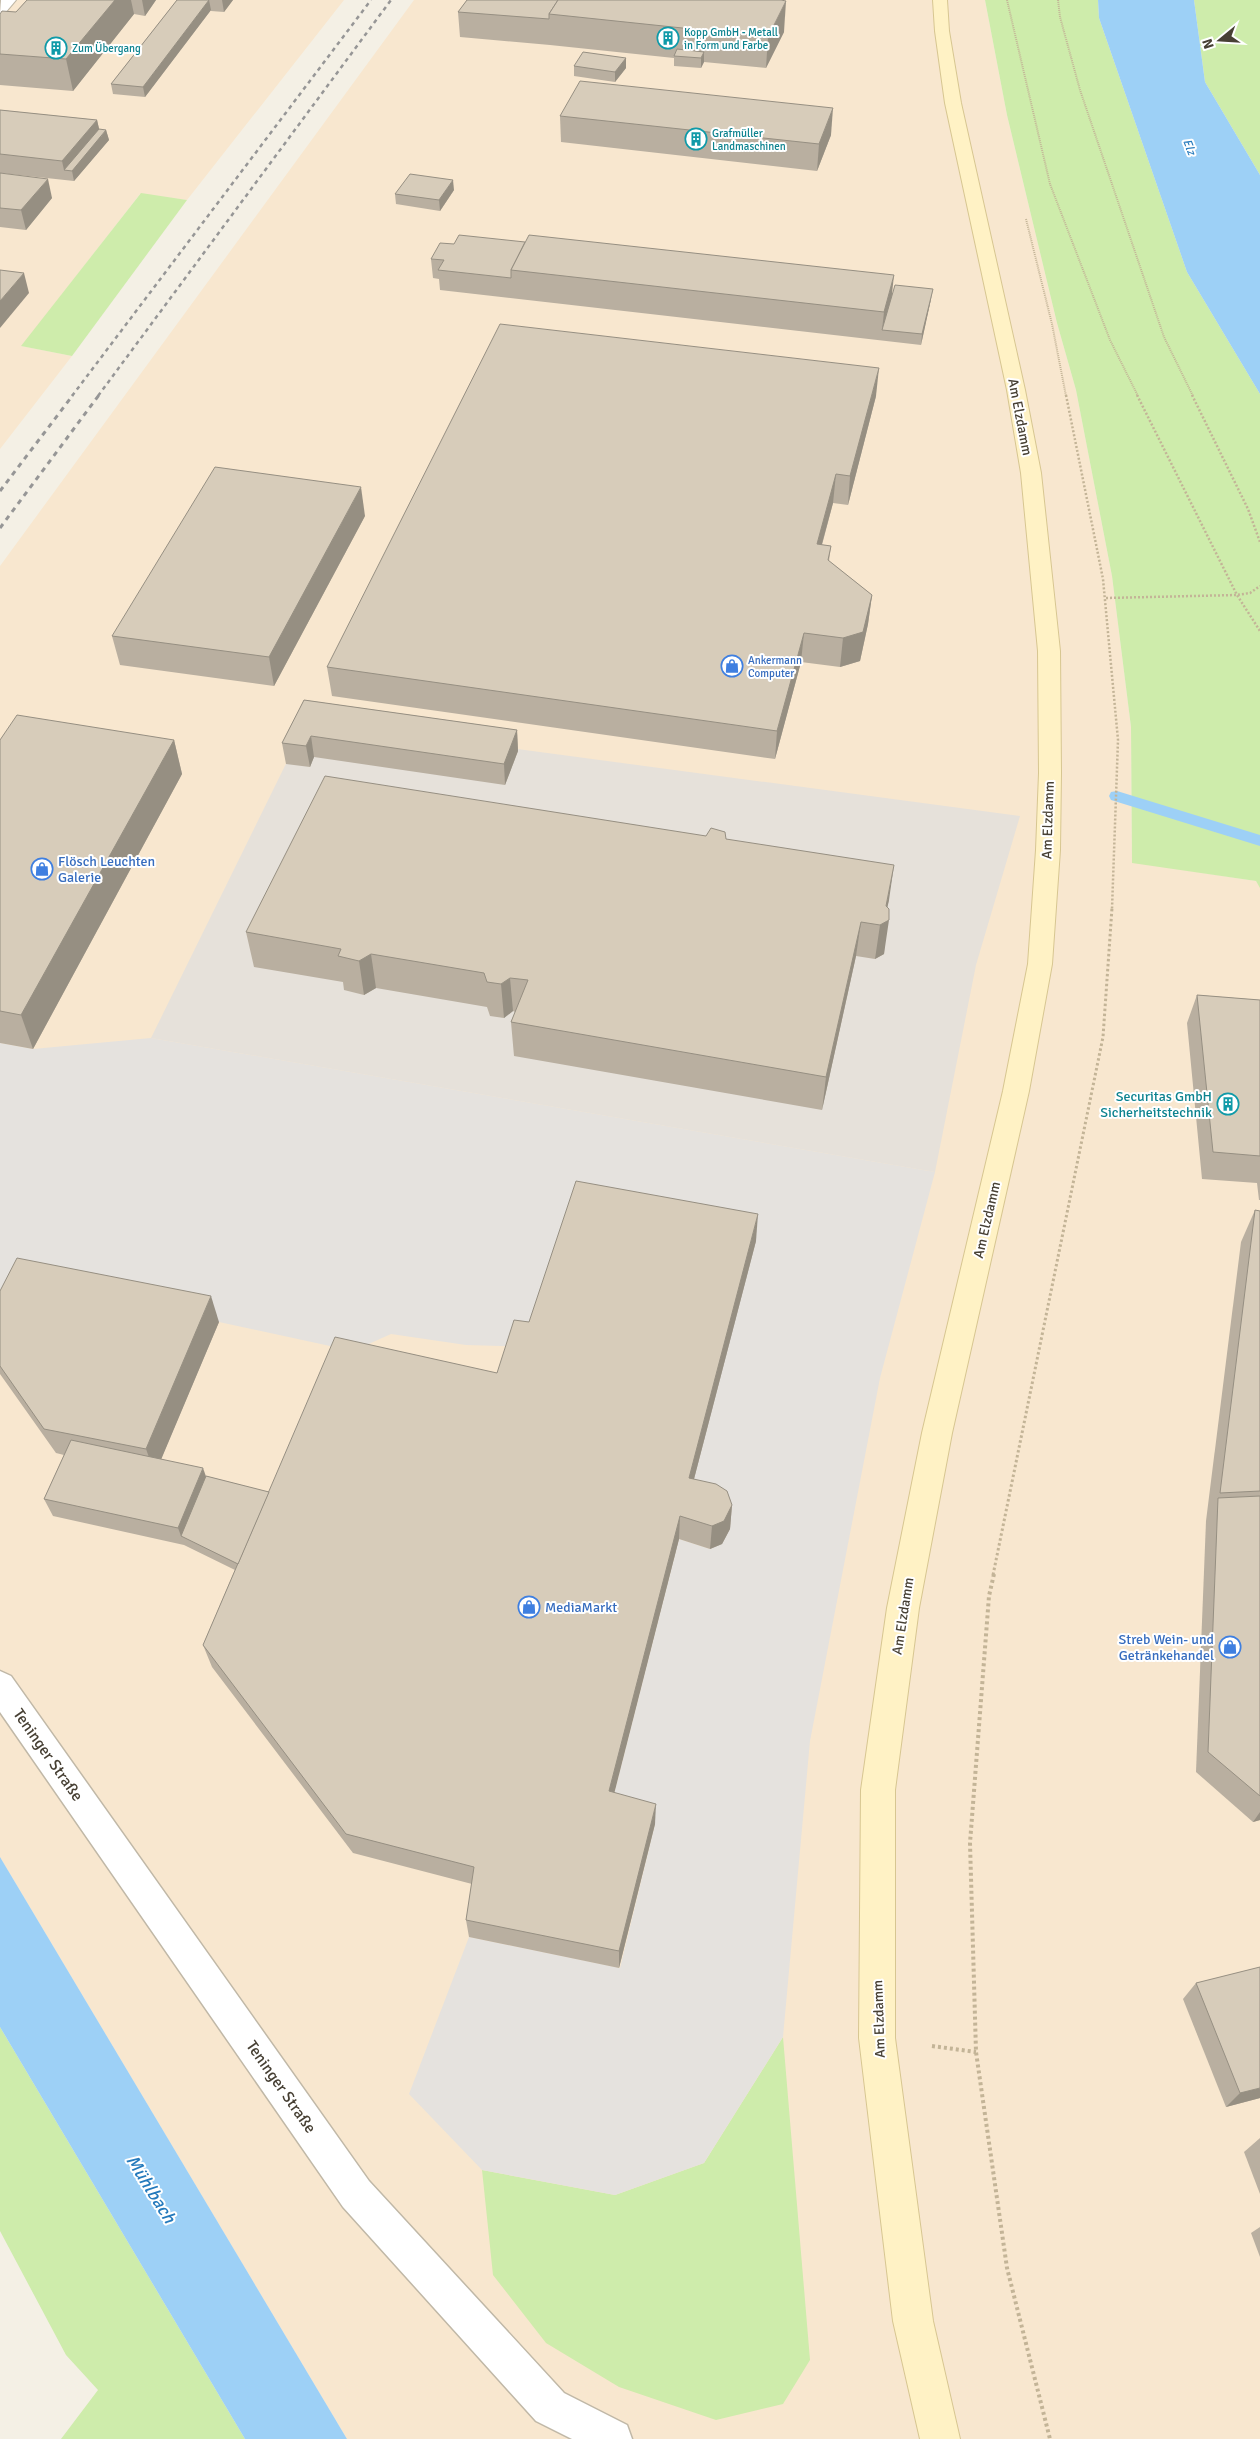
<svg xmlns="http://www.w3.org/2000/svg" width="1260" height="2439" viewBox="0 0 1260 2439" font-family="Signika,sans-serif">
  <style>
    .commercial { fill: #f8e7cf }
    .industrial { fill: #e6e1da }
    .green { fill: #ceecab }
    .parking { fill: #e5e2de }
    .water { fill: #9dd0f6 }
    .lines { fill: none; stroke-linecap: round; stroke-linejoin: round }
    .stream { fill: #9dd0f6; fill-rule: evenodd }
    .lane-casing { stroke: #c0b8a7; stroke-width: 3 }
    .street-casing { stroke: #c0b8a7; stroke-width: 2 }
    .secondary-casing { stroke: #d7c691; stroke-width: 2 }
    .path-far3 { stroke: #c3b497; stroke-width: 2; stroke-dasharray: 1 1; stroke-linecap: butt }
    .path-far2 { stroke: #c3b497; stroke-width: 2.5; stroke-dasharray: 2 2; stroke-linecap: butt }
    .path-far1 { stroke: #c3b497; stroke-width: 3; stroke-dasharray: 2.5 2.5; stroke-linecap: butt }
    .path { stroke: #c3b497; stroke-width: 4; stroke-dasharray: 3 3; stroke-linecap: butt }
    .lane { fill: #fff; fill-rule: evenodd }
    .street { fill: #fff; fill-rule: evenodd }
    .secondary { fill: #fff2c5; fill-rule: evenodd }
    .rail-far1 { stroke: #969696; stroke-width: 2.5; stroke-dasharray: 4 4; stroke-linecap: butt }
    .rail { stroke: #969696; stroke-width: 3; stroke-dasharray: 5 5; stroke-linecap: butt }
    .wall { fill: #b9afa0 }
    .shaded-wall { fill: #968f82 }
    .building { fill: #d7ccba; stroke: #968f82 }
    .labels { text-anchor: middle; dominant-baseline: central; stroke-width: 4; stroke-linejoin: round; paint-order: stroke }
    .far-culture-label { font-size: 11px; fill: #0d838f; stroke: #fff; text-anchor: start }
    .far-shop-label { font-size: 11px; fill: #366cbe; stroke: #fff; text-anchor: start }
    .far-water-label { font-size: 12px; font-style: italic; fill: #257abc; stroke: #fff }
    .street-label { font-size: 14px; fill: #474034; stroke: #fff }
    .shop-label { font-size: 14px; fill: #366cbe; stroke: #fff; text-anchor: start }
    .culture-label { font-size: 14px; fill: #0d838f; stroke: #fff; text-anchor: end }
    .near-street-label { font-size: 16px; fill: #474034; stroke: #fff }
    .near-water-label { font-size: 18px; font-style: italic; fill: #257abc; stroke: #fff }
  </style>
  <rect width="100%" height="100%" fill="#f4f0e5"/>
  <!-- commercial -->
  <g class="commercial">
    <path d="M0,0h344l-157,200 -47,-6 -118,152 50,10 -72,93z"/>
    <path d="M414,0h571l22,115 50,208 19,67 36,186 19,151 1,135 124,19 4,6v1552h-913l-347,-582v-1291z"/>
  </g>
  <!-- industrial -->
  <path class="industrial" d="M307,721l713,95 -44,149 -41,207 -784,-134z"/>
  <!-- green -->
  <g class="green">
    <path d="M985,0h113l1,18 88,254 73,122v494l-4,-7 -124,-18 -1,-136 -19,-151 -36,-186 -19,-67 -50,-208z"/>
    <path d="M1194,0h66v175l-55,-93z"/>
    <path d="M141,193l46,7 -115,156 -51,-10z"/>
    <path d="M0,2027l245,412h-184l37,-49 -32,-35 -66,-124z"/>
    <path d="M783,2037l27,323 -27,44 -67,16 -97,-33 -73,-44 -53,-68 -11,-105 133,25 89,-32z"/>
  </g>
  <!-- parking -->
  <path class="parking" d="M151,1038l784,134 -55,206 -70,363 -27,296 -79,126 -89,32 -133,-25 -73,-76 60,-157 151,31 35,-144 -45,-14 69,-271 31,10 -179,-202 -65,-2 -75,-11 -38,17 -134,-29 -219,19v-298l33,6z"/>
  <!-- water -->
  <g class="water">
    <path d="M1098,0h96l11,82 55,93v219l-73,-122 -88,-254z"/>
    <path d="M0,1857l347,582h-102l-245,-412z"/>
  </g>
  <g class="lines">
    <!-- stream -->
    <path class="stream" d="M1117,791l143,44v11l-149,-46 -2,-4 2,-4z"/>
    <!-- lane casing -->
    <g class="lane-casing">
      <path id="lane" d="M0,1671l11,5 358,505 195,212 63,32 5,14h-60l-36,-18 -193,-214 -343,-495z"/>
    </g>
    <!-- street casing -->
    <g class="street-casing">
      <path id="street" d="M1,0h15l-11,13 -5,1z"/>
    </g>
    <!-- secondary casing -->
    <g class="secondary-casing">
      <path id="secondary" d="M933,0h14l2,31 12,72 64,287 16,83 19,178 1,122 -1,77 -8,114 -23,127 -77,342 -33,175 -24,182v248l38,283 27,118h-40l-27,-118 -34,-283 2,-248 26,-182 35,-175 81,-342 25,-127 8,-114 3,-77 -1,-122 -17,-178 -14,-83 -62,-287 -10,-72z"/>
    </g>
    <!-- path-far3 -->
    <g class="path-far3">
      <path d="M1007,0l43,184 60,156 28,56"/>
      <path d="M1058,0l2,17 20,73 84,247 29,59"/>
      <path d="M1026,219l26,105 14,72"/>
    </g>
    <!-- path-far2 -->
    <g class="path-far2">
      <path d="M1066,395l37,184 15,161 -6,169"/>
      <path d="M1137,395l100,200 23,36"/>
      <path d="M1192,395l56,114 12,33"/>
      <path d="M1106,598l131,-3 13,-2 10,-7"/>
    </g>
    <!-- path-far1 -->
    <path class="path-far1" d="M993,1575l110,-538 9,-129"/>
    <!-- path -->
    <g class="path">
      <path d="M994,1574l-5,22 -19,247 6,209 31,216 43,171"/>
      <path d="M932,2046l44,6"/>
    </g>
    <!-- lane -->
    <use href="#lane" class="lane"/>
    <!-- street -->
    <use href="#street" class="street"/>
    <!-- secondary -->
    <use href="#secondary" class="secondary"/>
    <!-- rail-far1 -->
    <g class="rail-far1">
      <path d="M72,396l299,-396"/>
      <path d="M98,396l293,-396"/>
    </g>
    <!-- rail -->
    <g class="rail">
      <path d="M0,491l73,-96"/>
      <path d="M0,528l99,-133"/>
    </g>
  </g>
  <!-- wall -->
  <g class="wall">
    <path d="M27,0h129l-11,16 -11,-2 -61,77 -73,-6v-71l16,-2z"/>
    <path d="M177,0h56l-9,12 -13,-1v-1l-66,87 -32,-3 -2,-10z"/>
    <path d="M467,0l317,32 -18,36 -62,-6 -3,6 -27,-2v-8l-124,-13 -90,-8 -2,-25z"/>
    <path d="M626,58v10l-11,14 -41,-6v-10z"/>
    <path d="M0,110l97,10 2,9 7,1 3,10 -35,41 -74,-8z"/>
    <path d="M560,116l271,19 -14,36 -256,-29z"/>
    <path d="M0,173l52,25 -26,32 -26,-3z"/>
    <path d="M454,190l-14,21 -44,-7 -1,-10z"/>
    <path d="M431,259l461,35 39,5 -10,46 -481,-55 -1,-11 -6,-1z"/>
    <path d="M876,396l-28,109 -15,-2 -11,42 9,1 -2,15 43,34 -4,29 -8,37 -20,6 -39,-5 -26,97 -443,-63 -5,-29z"/>
    <path d="M365,516l-91,170 -154,-21 -8,-29z"/>
    <path d="M304,700l213,30 1,21 -13,34 -191,-28 -4,10 -24,-3 -4,-21z"/>
    <path d="M0,740h174l8,34 -149,275 -33,-6z"/>
    <path d="M726,839l163,61 -2,7 -3,47 -9,5 -19,-3 -34,154 -308,-54 -3,-34 4,-10 -2,-1 -9,7 -14,-2 -3,-9 -111,-19 -12,7 -20,-5 -1,-8 -89,-15 -8,-35z"/>
    <path d="M1197,995l63,5v200h-1l-2,-17 -55,-4 -15,-156z"/>
    <path d="M1255,1210l5,1v609l-7,2 -57,-50 10,-251 35,-279z"/>
    <path d="M756,1241l-62,238 38,26 -2,24 -8,15 -12,5 -31,-10 -65,253 41,32 -36,144 -150,-31 -3,-17 6,-36 -119,-31 -141,-186 -9,-22 32,-75 -51,-25 -131,-29 -9,-17 20,-44 -8,-2 -56,-79v-83l219,31 -58,137 45,17 63,16 228,-119 32,-51z"/>
    <path d="M1196,1983l64,115 -34,9 -43,-108z"/>
    <path d="M1260,2138v56l-16,-42z"/>
    <path d="M1260,2227v30l-9,-24z"/>
  </g>
  <!-- shaded-wall -->
  <g class="shaded-wall">
    <path d="M115,0h16l3,14 -61,77 -7,-32z"/>
    <path d="M142,0h14l-11,16z"/>
    <path d="M209,0l2,10 -66,87 -2,-10z"/>
    <path d="M222,0h11l-9,12z"/>
    <path d="M786,1l-2,31 -18,36 2,-31z"/>
    <path d="M704,52v10l-3,6v-10z"/>
    <path d="M626,58v10l-11,14v-10z"/>
    <path d="M833,108l-2,27 -14,36 2,-27z"/>
    <path d="M97,120l4,17 5,-7 3,10 -35,41 -2,-10 -8,-1 -2,-9z"/>
    <path d="M48,179l4,19 -26,32 -5,-20z"/>
    <path d="M453,180l1,10 -14,21 -1,-11z"/>
    <path d="M24,273l5,20 -29,35v-27z"/>
    <path d="M894,275l-3,28 -9,27 2,-18z"/>
    <path d="M933,289l-2,10 -10,46 1,-11z"/>
    <path d="M879,368l-3,28 -28,109 2,-29z"/>
    <path d="M836,474l-3,29 -19,70 3,-29z"/>
    <path d="M361,487l4,29 -91,170 -5,-29z"/>
    <path d="M872,595l-4,29 -8,37 -20,6 3,-29z"/>
    <path d="M804,633l-3,29 -26,97 2,-28z"/>
    <path d="M517,730l1,21 -13,34 -1,-21z"/>
    <path d="M311,736l3,21 -4,10 -4,-21z"/>
    <path d="M174,740l8,34 -149,275 -12,-34z"/>
    <path d="M894,865l-5,35 -5,23 5,-3 -5,34 -9,5 5,-34 6,-19z"/>
    <path d="M861,922l-5,34 -34,154 4,-33z"/>
    <path d="M371,954l5,34 -12,7 -5,-34z"/>
    <path d="M510,978l3,33 -9,7 -3,-34z"/>
    <path d="M758,1214l-2,27 -68,261 1,-24z"/>
    <path d="M211,1296l8,26 -64,152 -9,-25z"/>
    <path d="M203,1468l6,17 -28,51 -3,-8z"/>
    <path d="M732,1505l-2,24 -8,15 -12,5 2,-23z"/>
    <path d="M680,1516l-1,23 -69,271 -1,-19z"/>
    <path d="M656,1804l-1,20 -36,144v-17z"/>
    <path d="M1260,1812v8l-7,2z"/>
    <path d="M1260,2088v10l-34,9 14,-14z"/>
  </g>
  <!-- building -->
  <g class="building">
    <path d="M27,0h88l-49,59 -66,-5v-40l2,-3 14,1z"/>
    <path d="M177,0h32l-66,87 -32,-3z"/>
    <path d="M467,0h91l-9,14v5l-91,-7z"/>
    <path d="M558,0h223l5,1 -18,36 -219,-23z"/>
    <path d="M677,49l27,3 -3,6 -27,-2z"/>
    <path d="M583,52l43,6 -11,14 -41,-6z"/>
    <path d="M580,81l253,27 -14,36 -259,-28z"/>
    <path d="M0,110l97,10 -35,41 -62,-7z"/>
    <path d="M99,129l7,1 -34,41 -8,-1z"/>
    <path d="M0,173l48,6 -27,31 -21,-2z"/>
    <path d="M410,174l43,6 -14,20 -44,-6z"/>
    <path d="M459,235l66,7 -14,28v8l-73,-8 6,-10 -13,-1 9,-16 14,1z"/>
    <path d="M529,235l365,40 -10,37 -373,-42z"/>
    <path d="M0,270l24,3 -24,28z"/>
    <path d="M895,285l38,4 -11,45 -40,-4z"/>
    <path d="M500,324l379,44 -29,108 -14,-2 -19,70 14,2 -3,14 44,35 -9,37 -20,6 -39,-5 -27,98 -450,-64z"/>
    <path d="M215,467l146,20 -92,170 -157,-21z"/>
    <path d="M304,700l213,30 -13,34 -193,-28 -5,10 -24,-3z"/>
    <path d="M17,715l157,25 -153,275 -21,-4v-271z"/>
    <path d="M325,776l381,60 5,-8 14,4 1,7 168,26 -8,41 3,3v11l-9,5 -19,-3 -35,155 -315,-55 17,-42 -18,-2 -9,6 -14,-2 -3,-9 -113,-19 -12,7 -21,-5 3,-7 -95,-17z"/>
    <path d="M1197,995l63,5v156l-47,-4z"/>
    <path d="M576,1181l182,33 -69,264 27,6 11,7 5,14 -8,16 -12,5 -32,-10 -71,275 47,13 -37,147 -153,-31 8,-53 -128,-33 -143,-189 132,-308 162,36 17,-53 15,2z"/>
    <path d="M1255,1210l5,1v280l-40,2z"/>
    <path d="M17,1258l194,38 -65,153 -102,-20 -44,-63v-75z"/>
    <path d="M71,1440l132,28 -25,60 -134,-29z"/>
    <path d="M206,1476l63,16 -31,72 -57,-28z"/>
    <path d="M1260,1496v300l-52,-44 10,-254z"/>
    <path d="M1260,1967v121l-20,5 -44,-110z"/>
  </g>
  <!-- icons -->
  <defs>
    <g id="building-ring" transform="scale(1.125)"><circle r="9.5" fill="#fff" stroke="#0f9aa8" stroke-width="1.5"/><path d="M-4-6H4V6H1V3H-1V6H-4ZM-2.5-4.3h1.7v1.8h-1.7ZM.8-4.3h1.7v1.8H.8ZM-2.5-1h1.7V.8h-1.7ZM.8-1h1.7V.8H.8Z" fill="#0f9aa8"/></g>
    <g id="shop-ring" transform="scale(1.125)"><circle r="9.5" fill="#fff" stroke="#3f7fe0" stroke-width="1.5"/><path d="M-5-2.5h2.3a2.7 3.5 0 0 1 5.4 0H5L5.5 6h-11ZM-1.5-2.5h3a1.5 2.3 0 0 0-3 0Z" fill="#3f7fe0"/></g>
  </defs>
  <g fill-rule="evenodd">
    <use href="#building-ring" x="668" y="38"/>
    <use href="#building-ring" x="56" y="48"/>
    <use href="#building-ring" x="696" y="139"/>
    <use href="#shop-ring" x="732" y="666"/>
    <use href="#shop-ring" x="42" y="869"/>
    <use href="#building-ring" x="1228" y="1104"/>
    <use href="#shop-ring" x="529" y="1607"/>
    <use href="#shop-ring" x="1230" y="1647"/>
  </g>
  <g class="labels">
    <!-- far-culture labels -->
    <g class="far-culture-label">
      <text x="684" y="32">Kopp GmbH - Metall<tspan x="684" dy="13">in Form und Farbe</tspan></text>
      <text x="72" y="48">Zum Übergang</text>
      <text x="712" y="133">Grafmüller<tspan x="712" dy="13">Landmaschinen</tspan></text>
    </g>
    <!-- far-shop labels -->
    <g class="far-shop-label">
      <text x="748" y="660">Ankermann<tspan x="748" dy="13">Computer</tspan></text>
    </g>
    <!-- far-water labels -->
    <g class="far-water-label">
      <text transform="translate(1189 147) rotate(69)">Elz</text>
    </g>
    <!-- street labels -->
    <g class="street-label">
      <text transform="translate(1020 417) rotate(79)">Am Elzdamm</text>
      <text transform="translate(1048 820) rotate(-88)">Am Elzdamm</text>
      <text transform="translate(987 1220) rotate(-77)">Am Elzdamm</text>
      <text transform="translate(903 1616) rotate(-81)">Am Elzdamm</text>
      <text transform="translate(879 2019) rotate(-92)">Am Elzdamm</text>
    </g>
    <!-- shop labels -->
    <g class="shop-label">
      <text x="58" y="861">Flösch Leuchten<tspan x="58" dy="16">Galerie</tspan></text>
      <text x="545" y="1607">MediaMarkt</text>
      <text x="1214" y="1639" text-anchor="end">Streb Wein- und<tspan x="1214" dy="16">Getränkehandel</tspan></text>
    </g>
    <!-- culture labels -->
    <g class="culture-label">
      <text x="1212" y="1096">Securitas GmbH<tspan x="1212" dy="16">Sicherheitstechnik</tspan></text>
    </g>
    <!-- near-street labels -->
    <g class="near-street-label">
      <text transform="translate(48 1755) rotate(55)">Teninger Straße</text>
      <text transform="translate(281 2087) rotate(55)">Teninger Straße</text>
    </g>
    <!-- near-water labels -->
    <g class="near-water-label">
      <text transform="translate(151 2189) rotate(58)">Mühlbach</text>
    </g>
  </g>
  <!-- north arrow -->
  <g transform="translate(1220 40) rotate(252)" stroke="#ffffff" stroke-width="4" paint-order="stroke">
  <path d="M0-4L9 19L0 12L-9 19Z" fill="#474034"/>
  <text y="-8" font-size="14" font-weight="bold" text-anchor="middle" fill="#474034">N</text>
  </g>
</svg>
